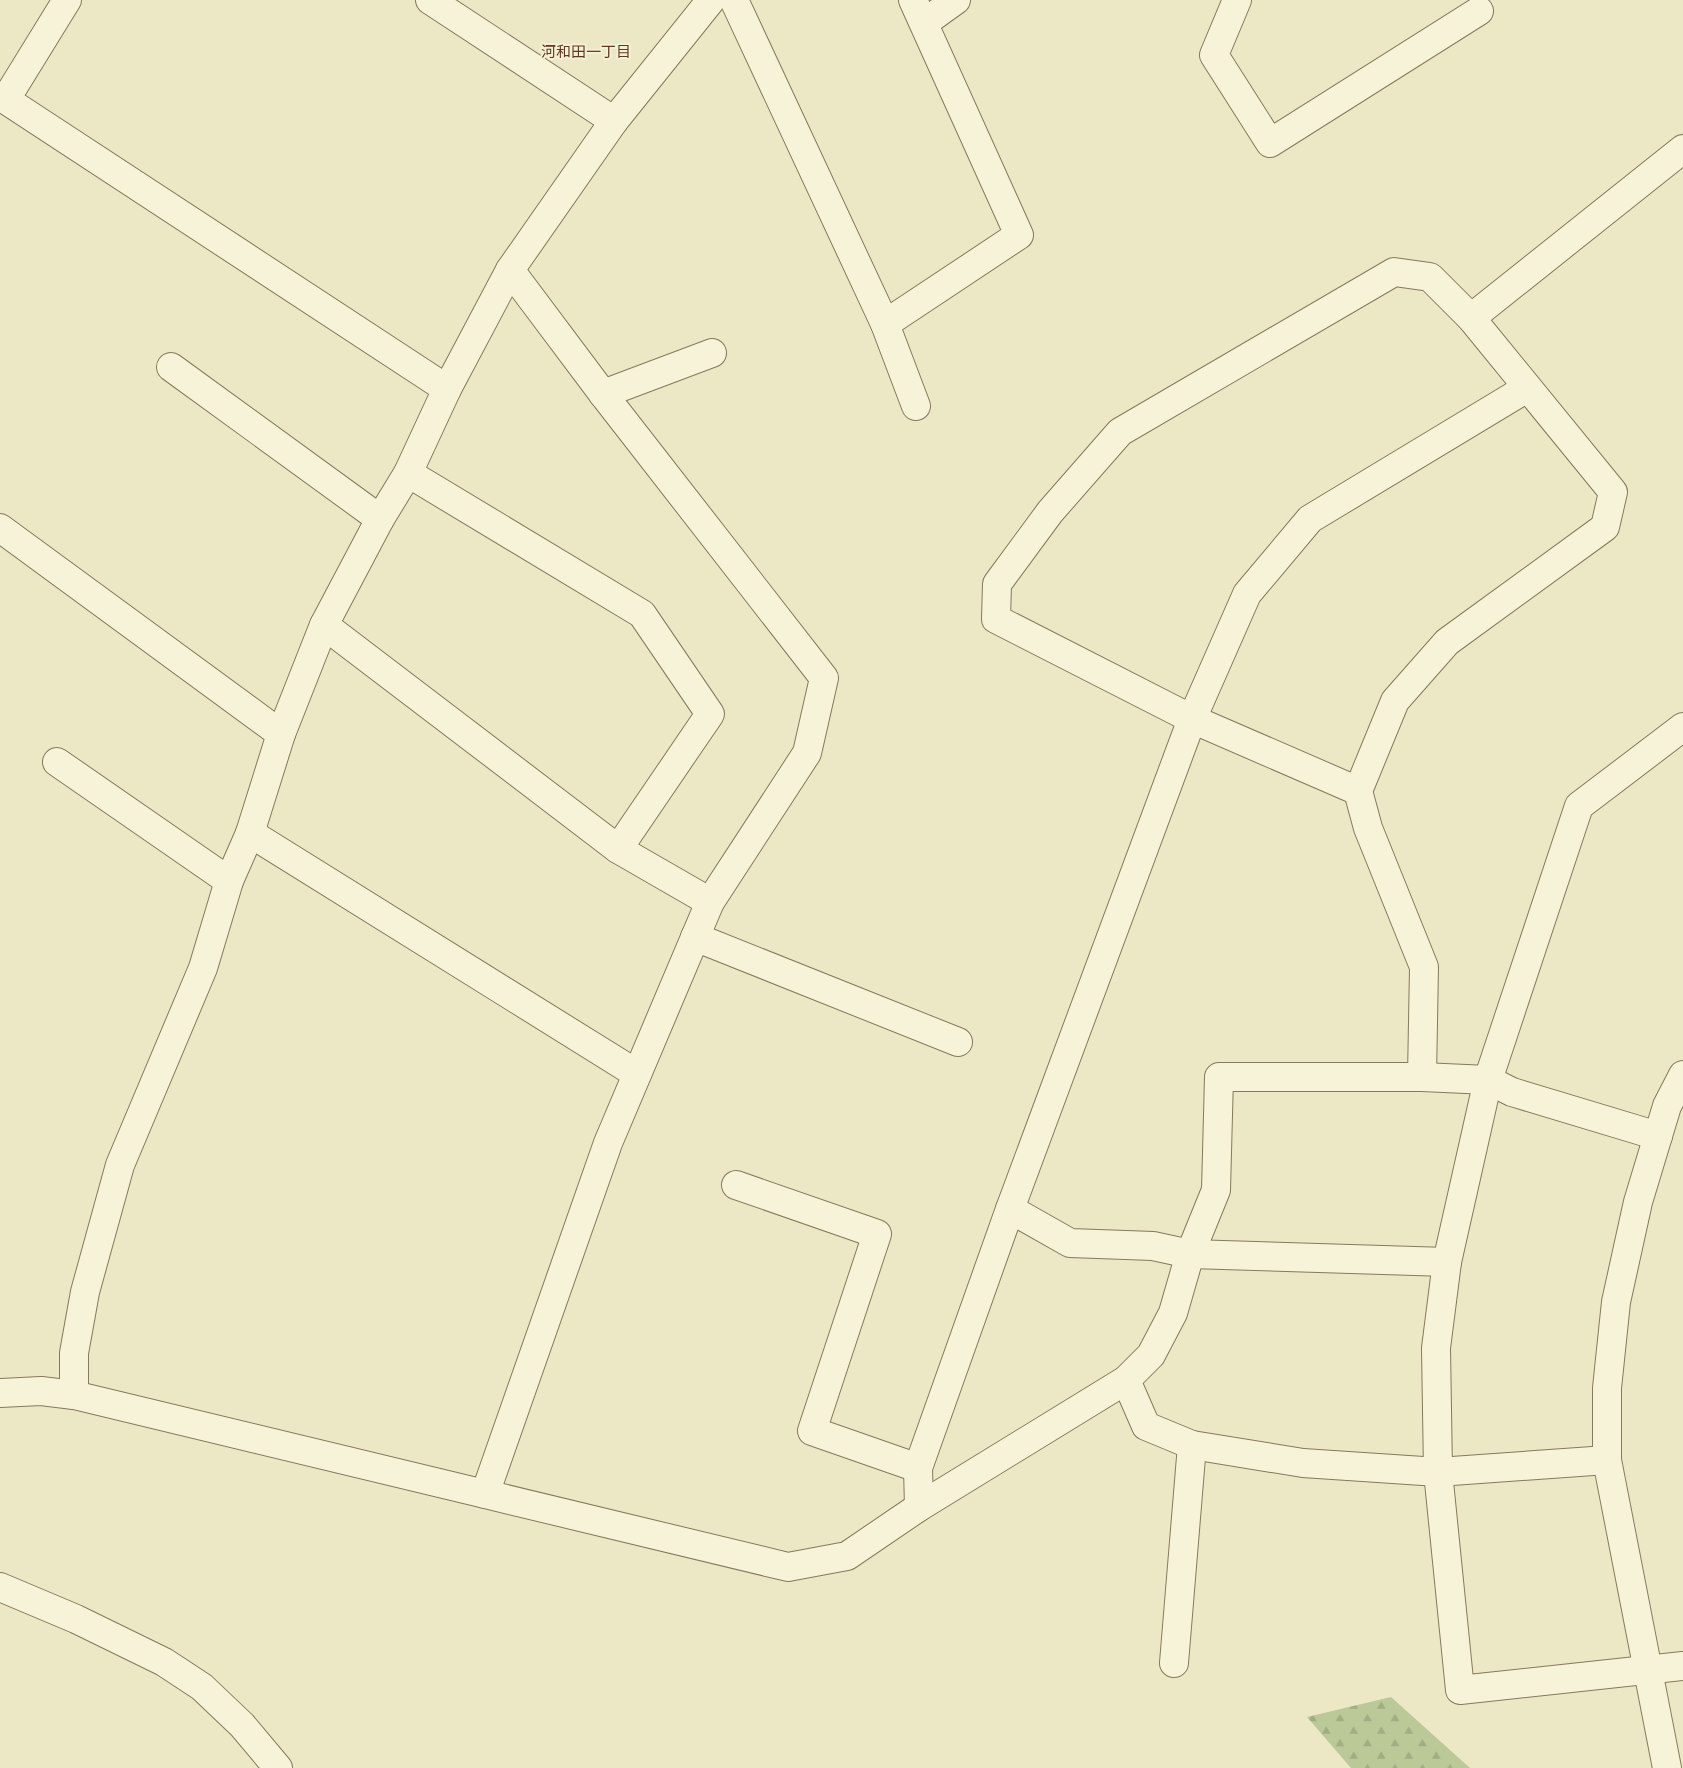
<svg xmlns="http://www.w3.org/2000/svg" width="1683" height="1768" viewBox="0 0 1683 1768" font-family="'Playfair Display','Noto Sans JP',serif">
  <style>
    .forest { fill: url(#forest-firs) }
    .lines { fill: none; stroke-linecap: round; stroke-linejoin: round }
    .minor-casing { stroke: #86795c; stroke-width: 30 }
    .minor { stroke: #f7f3d8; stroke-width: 28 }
    .labels { text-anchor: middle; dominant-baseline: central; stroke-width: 4; stroke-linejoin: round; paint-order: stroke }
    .neighbourhood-label { font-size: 15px; fill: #613921; stroke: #f4f0d4 }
  </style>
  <defs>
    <pattern id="forest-firs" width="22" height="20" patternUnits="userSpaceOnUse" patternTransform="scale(1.25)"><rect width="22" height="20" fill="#bbc999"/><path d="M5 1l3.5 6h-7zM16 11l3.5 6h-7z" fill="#a1ad83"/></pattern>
  </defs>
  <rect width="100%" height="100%" fill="#ece7c5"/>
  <!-- forest -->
  <path class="forest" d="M1391,1697l79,71h-119l-44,-51z"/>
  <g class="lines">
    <!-- minor casing -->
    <g class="minor-casing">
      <g id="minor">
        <path d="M430,0l184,121"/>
        <path d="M734,0l151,324"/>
        <path d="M913,0l106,235 -134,89 31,82"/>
        <path d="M1237,0l-23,55 56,88 209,-132"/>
        <path d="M924,23l32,-23"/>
        <path d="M0,96l447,293"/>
        <path d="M6,99l61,-99"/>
        <path d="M1471,318l212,-169"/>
        <path d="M171,367l209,152"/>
        <path d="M603,394l109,-41"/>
        <path d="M0,528l281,206"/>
        <path d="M324,625l294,224 92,-135 -68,-100 -234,-141"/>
        <path d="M1683,727l-104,79 -91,274 -41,182 -11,86 2,124 22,218 223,-24"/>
        <path d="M57,762l172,119"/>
        <path d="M1358,791l37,-90 52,-59 158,-115 8,-35 -142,-174 -41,-41 -36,-5 -274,160 -70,80 -53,72 -1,35 196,100 166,72 10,37 56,139 -2,110"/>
        <path d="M250,833l387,241"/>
        <path d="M618,849l92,53"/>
        <path d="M695,937l263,105"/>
        <path d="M736,1185l141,49 -65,197 106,37"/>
        <path d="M1010,1209l60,34 83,3 37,8 257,8"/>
        <path d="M1126,1380l20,46 46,19 111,18 135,9 169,-12"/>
        <path d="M0,1393l41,-2 33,4v-42l11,-61 35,-127 83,-197 26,-87 21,-48 31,-99 43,-109 56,-106 28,-46 39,-84 63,-119 104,-149 97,-121"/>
        <path d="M74,1395l411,99 123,-351 102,-241 97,-149 17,-75 -221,-284 -93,-124"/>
        <path d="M485,1494l303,73 59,-11 72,-49 207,-127 25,-25 22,-42 17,-59 26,-64 3,-113h203l66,3 24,12 146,44"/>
        <path d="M919,1507l-1,-39 92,-259 182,-490 55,-125 63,-75 217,-131"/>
        <path d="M0,1587l76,32 88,43 38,25 40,38 36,43"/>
        <path d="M1174,1663l18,-218"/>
        <path d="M1667,1768l-60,-308v-72l9,-86 22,-100 29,-96 16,-31"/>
      </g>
    </g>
    <!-- minor -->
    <use href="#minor" class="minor"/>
  </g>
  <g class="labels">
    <!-- neighbourhood labels -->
    <g class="neighbourhood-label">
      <text x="586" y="51">河和田一丁目</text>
    </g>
  </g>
</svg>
